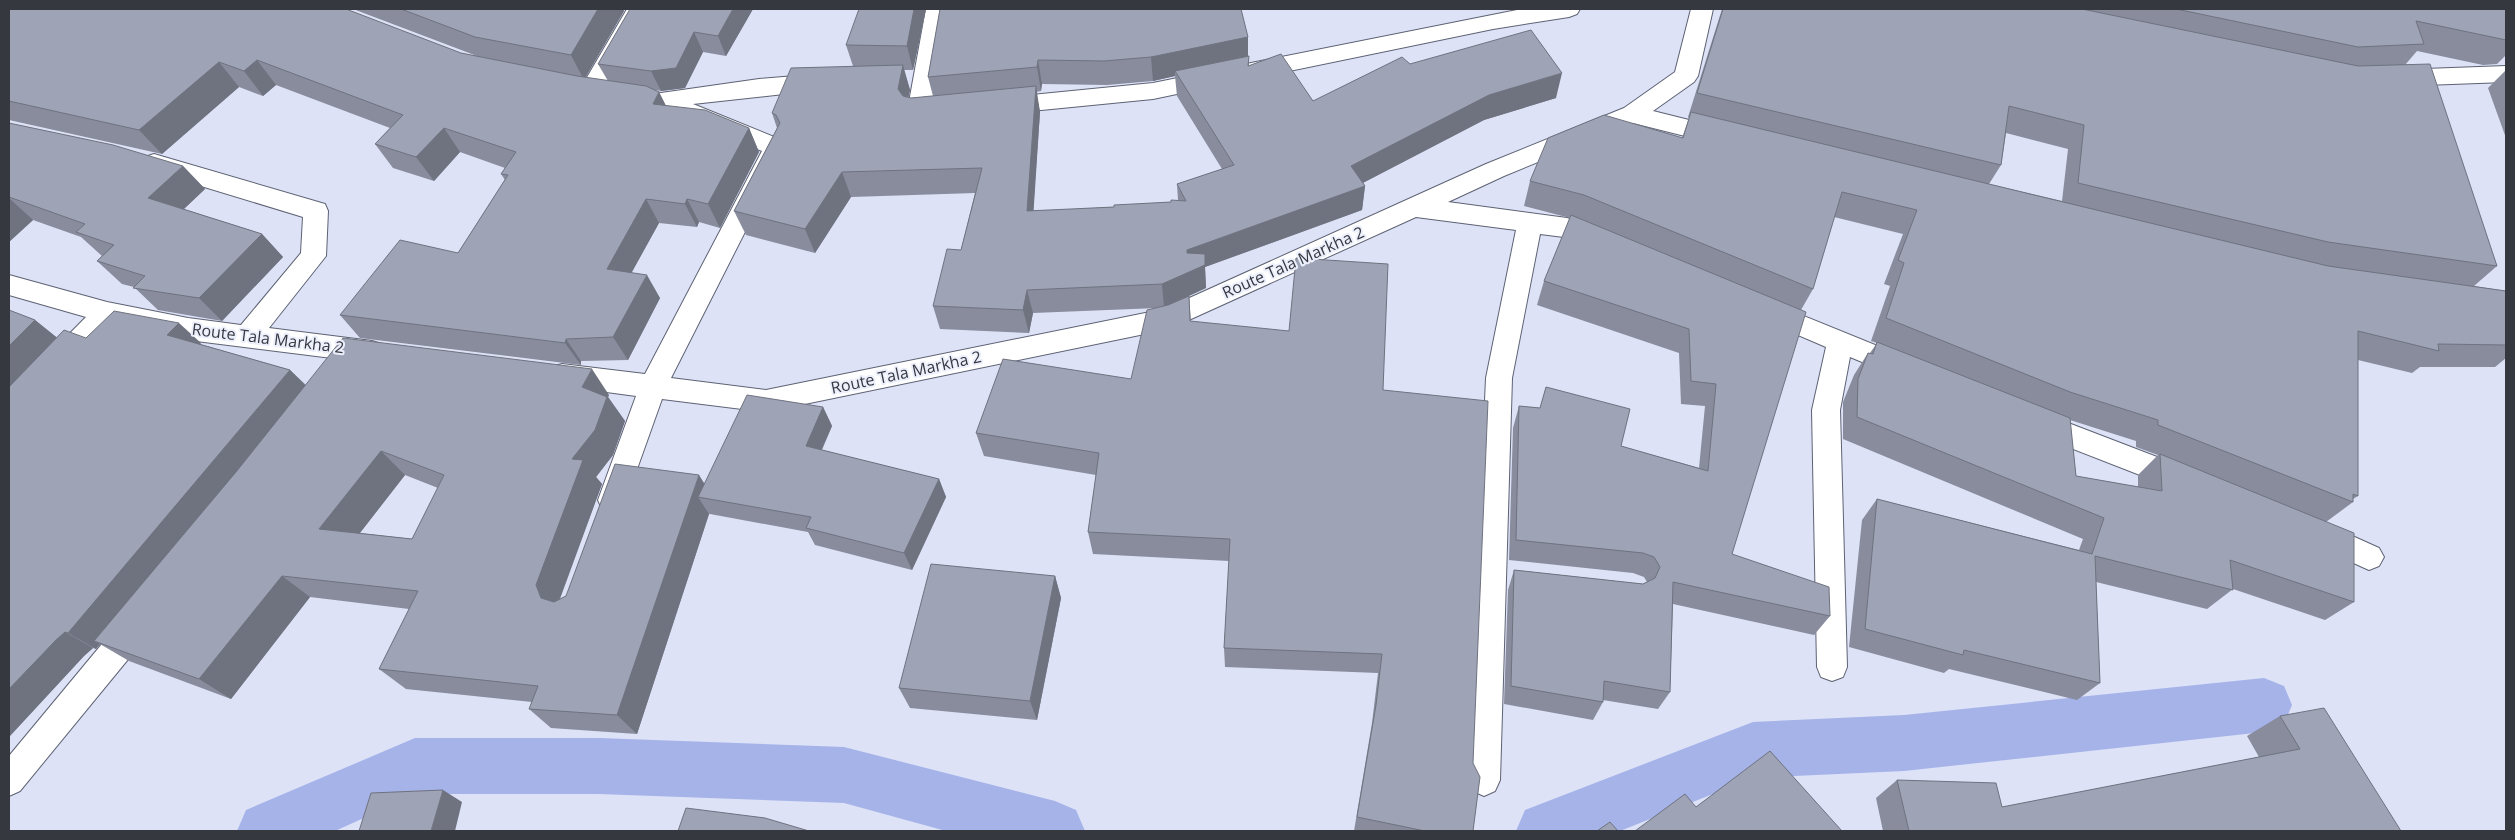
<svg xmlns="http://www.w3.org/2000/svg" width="2515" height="840" viewBox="0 0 2515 840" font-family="'Open Sans',sans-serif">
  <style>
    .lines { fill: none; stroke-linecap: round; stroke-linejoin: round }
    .canal { fill: #a5b3e9; fill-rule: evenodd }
    .minor-casing { stroke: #5d6273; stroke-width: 2 }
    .minor { fill: #fff; fill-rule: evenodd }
    .wall { fill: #888c9d; fill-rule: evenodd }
    .shaded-wall { fill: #6f727f }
    .building { fill: #9ea3b6; stroke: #6f727f; fill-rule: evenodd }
    .labels { text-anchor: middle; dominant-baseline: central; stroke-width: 4; stroke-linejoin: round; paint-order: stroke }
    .street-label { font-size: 16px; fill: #363840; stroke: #ecf0fc }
  </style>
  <rect width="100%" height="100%" fill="#dde2f7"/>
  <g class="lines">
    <!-- canal -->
    <g class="canal">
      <path d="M2264,678l20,8 8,19 -8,19 -20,8 -360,39 -151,7 -133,53h-104l9,-21 228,-88 151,-7z"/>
      <path d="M415,738h184l245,9 211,54 21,9 9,21h-139l-102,-28 -245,-9h-182l-82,37h-98l9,-21z"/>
    </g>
    <!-- minor casing -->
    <g class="minor-casing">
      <g id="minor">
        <path d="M627,9h22l-50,88 -8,2 -8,-2 -4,-6z"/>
        <path d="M926,9h22l-16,94 15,2 4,6 -4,6 -28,4 -8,-2 -4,-6z"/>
        <path d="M1522,9h58l-3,5 -8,3 -76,12 -242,50 -8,-2 -4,-6 4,-6 8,-2z"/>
        <path d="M1691,9h22l-15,67 -4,6 -41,29 76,19 4,6 -4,6 -8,3 -88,-22 -129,53 -56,26 119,16 43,17 4,7 -4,7 -9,3 -37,-15 -24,-3 -28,144 -12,402 -5,11 -11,5 -11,-5 -5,-11 18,-402 30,-148 -100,-13 -247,112 -403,83 -104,-13 -36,101 -4,9 -10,3 -10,-3 -4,-9 38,-104 -74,-10 -10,-3 -3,-8 3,-8 10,-3 83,10 117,-223 -104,-42 -39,-7 -4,-6 4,-6 8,-2 34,5 98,-14 61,-5 8,2 4,6 -4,6 -8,2 -127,14 91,37 4,6 -117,231 95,12 399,-81 321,-145 138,-56 51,-36z"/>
        <path d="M2506,66v16l-109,4 -8,-2 -4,-6 4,-6 8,-2z"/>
        <path d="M1212,71l8,2 4,6 -4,6 -67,14 -152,15 -8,-2 -4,-6 4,-6 8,-2 152,-15z"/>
        <path d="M154,154l171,50 3,7 -2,45 -57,72 103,13 9,3 4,8 -4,8 -9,3 -184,-23 -76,-16 -93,97 -10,3v-29l77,-78 -77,-22v-20l98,27 81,16 53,7 60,-72 2,-36 -158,-48 -3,-6 3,-6z"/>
        <path d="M1767,301l145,59 4,8 -4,8 -9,3 -53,-22 -10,53 7,257 -4,10 -11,4 -11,-4 -4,-10 -5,-257 14,-63 -68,-29 -4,-7 4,-7z"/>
        <path d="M2037,411l154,59 4,9 -4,9 -10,3 -154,-60 -4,-8 4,-8z"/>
        <path d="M2319,521l60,27 5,9 -5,9 -10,4 -60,-27 -4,-9 4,-9z"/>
        <path d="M137,611l11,4 4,10 -4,10 -128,156 -11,5v-40l117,-141z"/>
      </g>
    </g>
    <!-- minor -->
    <use href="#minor" class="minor"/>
  </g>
  <!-- wall -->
  <g class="wall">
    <path d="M9,9l452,44 16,3 -124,-47h270l1,2 -39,67 23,3 -10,-17 155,-55 -27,47 -23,-4 -18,36 -24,3 -5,-1 3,2 7,14 83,22 10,24 -39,76 -21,-6 -2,5 -38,-4 -28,50 29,25 -32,62 -47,1v4l-221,-27 -20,-23 118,-62 47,-73 -4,-6 4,-6 -45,-16 -26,29 -41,-13 -18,-24 15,-16 -114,-43 -13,11 -24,-9 -77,67 -153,-34v1z"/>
    <path d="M926,9l-13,61h-9l6,20 -2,7 3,1 22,-2 -5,-19 12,-68 308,28v19l1,9 64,36 97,-37 146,34 -72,22 -121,63 2,3 -3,24 -157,57 1,21 -17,8 2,26 192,68 90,373v68h-119l18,-108 6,-50 -153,-6 -1,-19 5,-87 -136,-7 -5,-22 8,-57 -112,-19 -8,-23 155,-54 27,-71 -125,5 -4,20 -89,-4 -7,-23 28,-56 14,-57 -124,4 -36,56 -69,-18 -12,-24 43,-83 -5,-15 81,-47 -7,-21zM1175,76l2,20 45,73 -45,15 1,16 -7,2 -57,5 -81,4 7,-99 -4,-20 5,-1 1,-7 65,1 46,-4z"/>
    <path d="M1722,9h784v46l-9,9 -14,1 -66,-14 -12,14 92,201 -23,20 32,5v67l-11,9h-75l-8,6 -54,-13v136l-5,3v3l-27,20 28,80 -29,18 -92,-31 -26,20 -111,-27 4,101 -23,17 -128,-31 -5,4 -95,-26 13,-127 15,-21 202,51 4,-11 -240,-100v-37l11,-27 14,-22h2l7,-10 -6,-2 19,-55 -6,-2 19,-50 -69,-17 -21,72 -12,21 -69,244 98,62 -16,19 -141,-31 -3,88 -12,17 -55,-9v2l-10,18 -89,-16 4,-114 6,-20 129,14 4,-2 -3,-5 -11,-4 -124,-13 4,-132 6,-22 21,2 6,-21 75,59 78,22 6,-62 -24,-2 -2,-51 -142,-48 7,-24 26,-63 -46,-12 6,-25 152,-43 7,-20 -1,-1zM2006,133l62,16 -6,52 -73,-17 12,-19zM2070,420l66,21v6l22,8 -20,20v12l-62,-11z"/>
    <path d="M2506,70v68l-18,-50z"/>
    <path d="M9,123l174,43 22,23 -21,20 78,25 21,23 -61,64 -64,-11 -24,-23 -12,-3 -25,-23 5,-5 -21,-19 -48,-17 -24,22z"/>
    <path d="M9,310l26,10 22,18h29l115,5 -1,1 90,26 16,15 303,10 -1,2 17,24 -12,34 -17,22 6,7 -42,115 6,-3 138,-112 119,-77 9,19 -10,24 117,29 7,18 -34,73 -97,-25 -7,-13 -98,-18h-1l-72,220 -86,-6 -22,-19 3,-7 -126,-13 -27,-20 30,-60 -99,-12 -79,102 -102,-38 -29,-17 -4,5 -3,-1 -9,8 -75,81zM405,475l33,13 -26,51 -52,-6z"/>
    <path d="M1055,576l6,22 -24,122 -127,-12 -11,-20z"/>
    <path d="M2280,716l121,115h-518l-7,-33 21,-18 105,27 257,-50 -12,-21z"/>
  </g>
  <!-- shaded-wall -->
  <g class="shaded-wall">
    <path d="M598,9h25l1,2 -40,69 -13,-25z"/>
    <path d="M733,9h20l-27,47 -8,-20z"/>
    <path d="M914,9h12l-13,61 -6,-24z"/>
    <path d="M694,32l9,20 -18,36 -24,3 -10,-20z"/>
    <path d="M1248,37v25l-73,9v5l-22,5 -2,-24z"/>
    <path d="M257,60l19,25 -13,11 -19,-25z"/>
    <path d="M1038,60l4,24 -1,7 -4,-24z"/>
    <path d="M219,62l20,25 -77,67 -23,-24z"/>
    <path d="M903,65l7,25 -5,24 -7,-25z"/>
    <path d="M1562,73l-6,25 -72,22 -135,70 2,-24 138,-71z"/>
    <path d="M1036,86l4,26 -8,123 -5,-24z"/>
    <path d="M659,92l12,24 -18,-12z"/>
    <path d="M444,128l16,24 -26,29 -18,-24z"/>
    <path d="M749,128l10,24 -39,76 -12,-24z"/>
    <path d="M183,166l22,23 -34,32 -23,-23z"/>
    <path d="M842,172l9,25 -36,56 -10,-24z"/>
    <path d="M1365,186l-3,24 -157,57 1,21 -42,19 -2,-23 25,-34z"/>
    <path d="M9,198l24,22 -24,22z"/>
    <path d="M646,199l13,24 -38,69 -14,-23z"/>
    <path d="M687,199l12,23 -2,5 -12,-23z"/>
    <path d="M262,234l21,23 -61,64 -23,-23z"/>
    <path d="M647,275l13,23 -32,62 -15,-23z"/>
    <path d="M1027,290l6,23 -4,20 -6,-23z"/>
    <path d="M35,320l25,20 -51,53v-47z"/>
    <path d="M179,323l22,20 -11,12 -23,-20z"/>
    <path d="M566,339l15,22v4l-16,-22z"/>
    <path d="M592,369l17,26 -1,2 17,24 -12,34 -17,22 6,7 -45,122 -16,-8 -5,-13 36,-126 10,-72z"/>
    <path d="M290,370l20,20 -216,251 6,3 -4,5 -28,-16z"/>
    <path d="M823,407l9,19 -17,38 -9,-18z"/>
    <path d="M381,451l24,24 -60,77 -26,-23z"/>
    <path d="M699,475l15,24 -16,-2 11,17 -72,220 -20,-19z"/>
    <path d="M939,479l7,18 -34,73 -8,-17z"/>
    <path d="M282,576l28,21 -79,102 -32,-20z"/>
    <path d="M1055,576l6,22 -24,122 -7,-19z"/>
    <path d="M65,632l28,16 -9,8 -75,81v-48l47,-49z"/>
    <path d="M443,790l19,12 -7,29h-24z"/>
  </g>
  <!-- building -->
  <g class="building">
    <path d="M9,9h337l115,44 116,23 69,10 13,6 -6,12 52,6 44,18 -41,76 -21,-5 -2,5 -39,-5 -39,70 40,6 -34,62 -47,2 -1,4 -225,-28 60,-75 58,13 50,-78 -7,-1 15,-22 -72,-24 -28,29 -41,-13 28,-29 -146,-55 -13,11 -25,-9 -80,68 -130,-29z"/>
    <path d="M401,9h197l-27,46 -96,-18z"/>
    <path d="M630,9h103l-15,27 -24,-4 -18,36 -25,3 -53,-7z"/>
    <path d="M859,9h55l-7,37 -61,-1z"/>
    <path d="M940,9h301l7,28 -97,20 -47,4 -66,-1 -1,7 -109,10z"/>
    <path d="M1723,9h359l276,57 72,-2 67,202 -169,-24 -250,-59 6,-58 -75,-19 -8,59 -304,-72z"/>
    <path d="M2176,9h330v31l-90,-19 8,23 -66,3z"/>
    <path d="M1531,30l31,43 -73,22 -138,71 14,20 -178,64v3l18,1v11l-43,19 -135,6 -4,20 -90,-4 14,-57 14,1 21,-82 -140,4 -37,57 -71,-18 46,-88 -4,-8 -4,-2 19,-45 112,-3 -5,24 5,7 8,2 125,-12 -9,125 87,-4v-2l57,-3v-2l15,1 -9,-17 57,-19 -59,-94 74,-15 -1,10 33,-12 32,47 89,-44 8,7z"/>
    <path d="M1691,112l637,154 178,25v54l-68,-1 1,7 -81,-20v165l-5,-2v8l-195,-77v-5l-88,-28 -184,-74 18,-55 -6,-3 19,-50 -75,-18 -29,97 -229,-94 -54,-14 18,-43 56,-23 79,23z"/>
    <path d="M9,123l104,22 70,21 -35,32 114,36 -63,64 -66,-10 12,-12 -48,-15 17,-16 -38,-13 9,-8 -76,-27z"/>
    <path d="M1571,215l235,97 -74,242 97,33 1,29 -157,-34 -3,110 -66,-11 -1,21 -92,-16 3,-116 129,14 12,-6 5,-11 -6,-10 -11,-4 -127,-13 3,-134 21,2 6,-21 84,22 -9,37 87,25 8,-87 -25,-3 -2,-52 -145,-48z"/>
    <path d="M1296,258l92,6 -5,126 105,11 -15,362 7,14 -7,54h-48l-68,-14 19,-112 6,-51 -158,-6 6,-109 -142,-7 11,-79 -123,-20 27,-74 128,20 16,-69 21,-5 21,-9 1,25 99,10z"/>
    <path d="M9,310l26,10 -26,26z"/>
    <path d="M114,311l65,12 -12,12 123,35 -222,263 -3,-1 -9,8 -47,49v-302l55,-57 22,8z"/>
    <path d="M343,338l249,31 -10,18 25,10 -12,33 -23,29 11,1 -47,125 5,13 13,4 12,-6 49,-132 84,11 -82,240 -88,-6 9,-23 -159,-17 39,-78 -136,-15 -83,103 -105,-38 142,-169zM381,451l63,24 -32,64 -93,-10z"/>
    <path d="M1877,342l193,76 6,58 86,15 -2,-37 194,79v69l-124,-42 3,30 -138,-34 5,127 -136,-33 -1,5 -98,-26 12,-130 215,55 12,-36 -247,-101 1,-38 10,-26 5,1z"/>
    <path d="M747,395l76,12 -17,39 133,33 -35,74 -98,-25 5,-11 -113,-20z"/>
    <path d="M931,564l124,12 -25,125 -131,-13z"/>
    <path d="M2324,708l77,123h-492l-12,-51 99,3 6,24 298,-58 -20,-33z"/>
    <path d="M1770,751l72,80h-207l50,-37 11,13z"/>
    <path d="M443,790l-12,41h-72l12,-38z"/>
    <path d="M686,808l79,10 44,13h-131z"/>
    <path d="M1610,822l8,9h-21z"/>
  </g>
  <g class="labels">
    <!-- street labels -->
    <g class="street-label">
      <text transform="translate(1293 262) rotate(-24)">Route Tala Markha 2</text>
      <text transform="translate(268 338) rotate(7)">Route Tala Markha 2</text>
      <text transform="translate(906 372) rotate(-12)">Route Tala Markha 2</text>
    </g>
  </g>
  <!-- border -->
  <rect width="2515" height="840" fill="none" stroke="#363840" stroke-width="20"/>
</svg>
